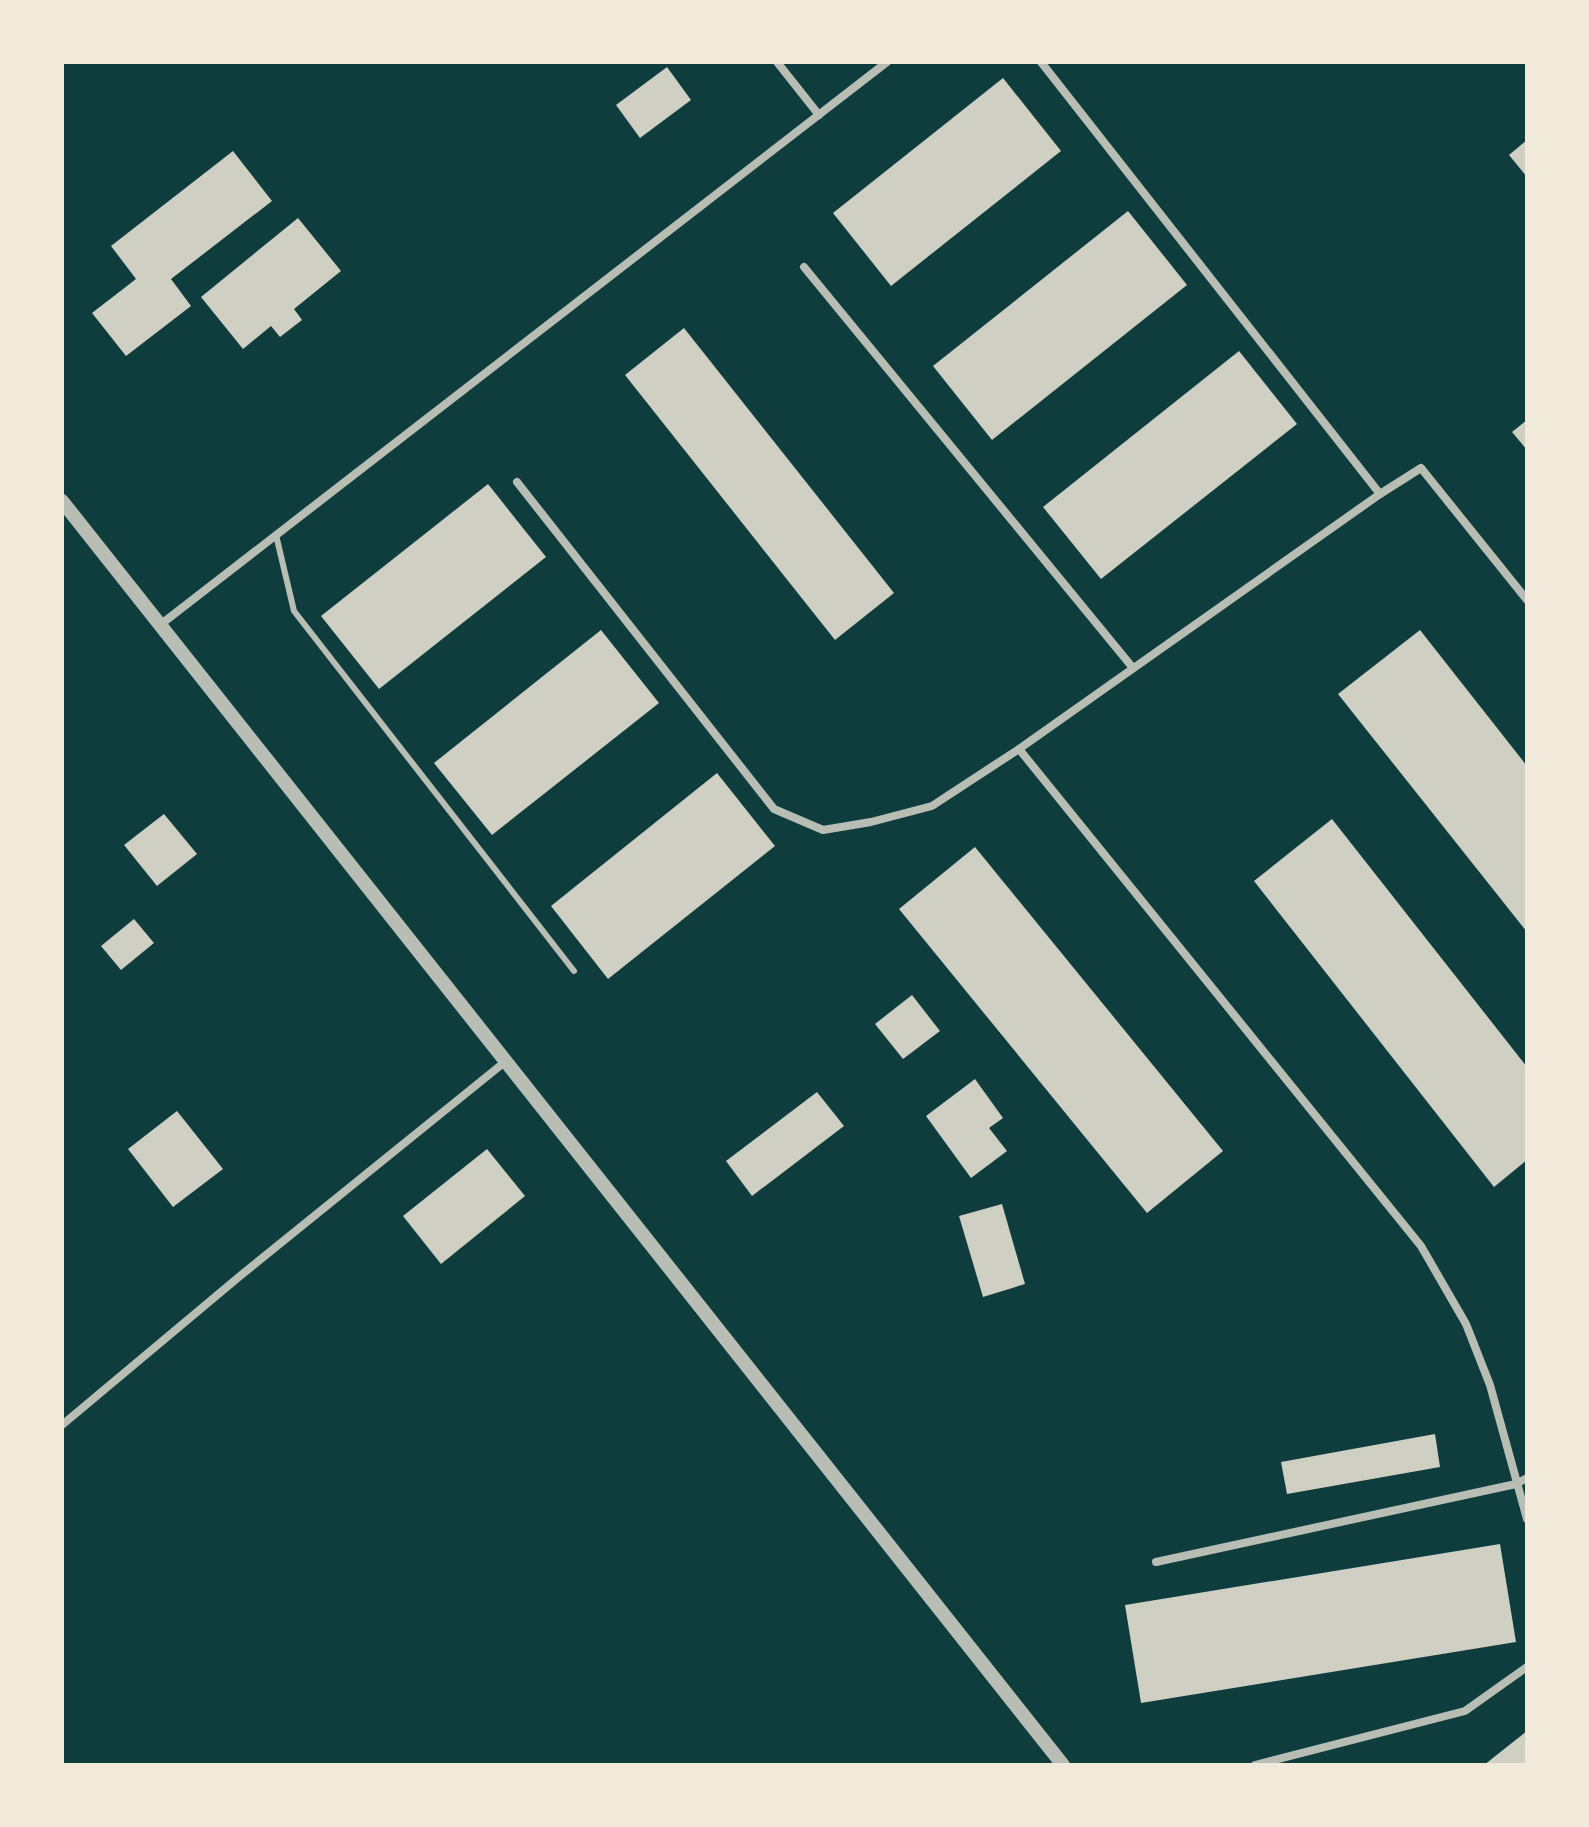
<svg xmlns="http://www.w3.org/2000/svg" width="1589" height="1827" viewBox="0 0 1589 1827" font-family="'Space Grotesk',sans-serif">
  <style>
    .building { fill: #cfcfc3 }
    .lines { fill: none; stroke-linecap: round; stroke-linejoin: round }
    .service { stroke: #b8beb3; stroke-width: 6 }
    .minor { stroke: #b8beb3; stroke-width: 8 }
    .tertiary { stroke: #b8beb3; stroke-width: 14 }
  </style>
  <rect width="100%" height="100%" fill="#0f3d3e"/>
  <!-- building -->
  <g class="building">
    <path d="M667,67l24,33 -51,38 -24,-33z"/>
    <path d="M1003,78l58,73 -170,135 -58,-73z"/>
    <path d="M1527,140v37l-18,-22z"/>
    <path d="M233,151l39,50 -101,78 20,27 -65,50 -34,-43 44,-34 -25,-33z"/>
    <path d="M1128,211l59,74 -195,155 -59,-74z"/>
    <path d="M298,218l43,53 -47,38 8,11 -22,17 -9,-11 -28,23 -42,-52z"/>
    <path d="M684,328l210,265 -59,47 -210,-265z"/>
    <path d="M1239,351l58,73 -196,155 -58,-72z"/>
    <path d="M1527,420v30l-15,-18z"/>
    <path d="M488,484l58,73 -167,132 -58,-73z"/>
    <path d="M601,630l58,73 -167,132 -58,-72z"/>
    <path d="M1420,630l107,136v166l-189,-238z"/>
    <path d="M717,773l58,73 -167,133 -57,-73z"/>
    <path d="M164,814l33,40 -40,32 -33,-41z"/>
    <path d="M1332,819l195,248v93l-33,27 -240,-306z"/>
    <path d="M975,847l248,304 -76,62 -248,-304z"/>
    <path d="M134,919l20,24 -33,27 -20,-24z"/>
    <path d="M912,995l28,36 -37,28 -28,-35z"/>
    <path d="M975,1079l28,39 -14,10 18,23 -36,27 -45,-62z"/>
    <path d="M817,1092l27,34 -92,70 -26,-35z"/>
    <path d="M177,1111l46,58 -50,38 -45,-58z"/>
    <path d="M487,1149l38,47 -84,68 -38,-48z"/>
    <path d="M1002,1204l23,80 -42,13 -24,-81z"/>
    <path d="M1435,1434l5,33 -153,27 -6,-32z"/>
    <path d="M1500,1544l16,98 -375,61 -16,-98z"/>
    <path d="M1527,1731v34h-43z"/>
  </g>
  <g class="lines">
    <!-- service -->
    <path class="service" d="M276,535l18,76 280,360"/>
    <!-- minor -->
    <g class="minor">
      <path d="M777,62l42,53"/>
      <path d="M1041,62l339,432 41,-26 106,132"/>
      <path d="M804,267l329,401"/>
      <path d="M517,482l257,327 49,21 48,-8 61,-16 87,-57 361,-255"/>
      <path d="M160,625l727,-563"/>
      <path d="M1019,749l402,497 45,78 24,61 37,134"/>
      <path d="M62,1425l178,-149 266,-215"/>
      <path d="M1156,1562l360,-78 11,-6"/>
      <path d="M1255,1765l210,-54 62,-44"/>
    </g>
    <!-- tertiary -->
    <path class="tertiary" d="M62,501l1001,1264"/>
  </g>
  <!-- border -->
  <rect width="1589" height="1827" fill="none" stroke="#f1e9da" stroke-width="128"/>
</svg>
